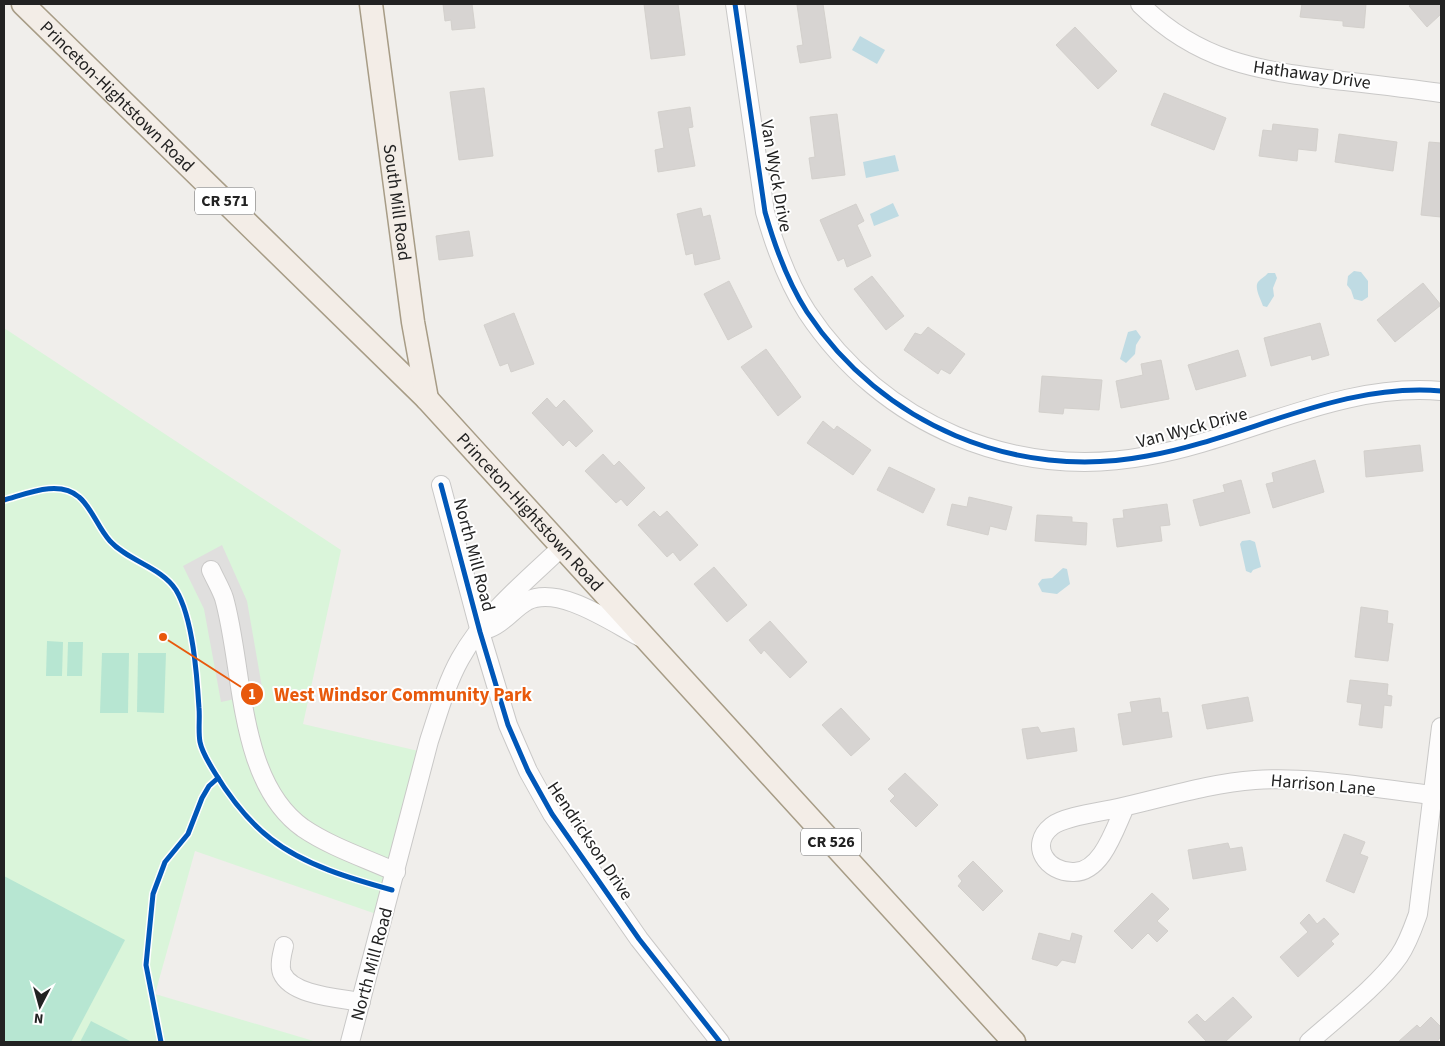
<svg xmlns="http://www.w3.org/2000/svg" width="1445" height="1046" viewBox="0 0 1445 1046" font-family="'Source Sans 3',sans-serif">
  <style>
    .park { fill: #daf5da }
    .pitch { fill: #b7e6d2 }
    .parking { fill: #e0dfde }
    .water { fill: #bfdbe3 }
    .building { fill: #d7d4d2; stroke: #d3d0cc }
    .lines { fill: none; stroke-linecap: round; stroke-linejoin: round }
    .minor-casing { stroke: #c9c8c7; stroke-width: 20 }
    .major-casing { stroke: #a79c86; stroke-width: 25 }
    .minor { stroke: #fdfcfc; stroke-width: 18 }
    .major { stroke: #f3ede7; stroke-width: 22 }
    .cycleway-casing { stroke: #fff; stroke-width: 8 }
    .cycleway { stroke: #0057b8; stroke-width: 5 }
    .labels { text-anchor: middle; dominant-baseline: central; stroke-width: 4; stroke-linejoin: round; paint-order: stroke }
    .shield { fill: #fff; stroke: #646464; stroke-width: 1 }
    .shield-label { font-size: 16px; font-weight: bold; fill: #222 }
    .street-label { font-size: 18px; fill: #222; stroke: #fff }
    .leader { fill: none; stroke: #e8590c; stroke-width: 2 }
    .callout-dot { fill: #e8590c; stroke: #fff; stroke-width: 2 }
    .mark-label { font-size: 15px; text-anchor: middle; font-weight: bold; fill: #fff }
    .callout-label { font-size: 19px; text-anchor: middle; font-weight: bold; fill: #e8590c; stroke: #fff; stroke-width: 4; stroke-linejoin: round; paint-order: stroke }
  </style>
  <rect width="100%" height="100%" fill="#f0eeeb"/>
  <!-- park -->
  <path class="park" d="M4,328l337,222 -38,174 124,29 -45,163 -187,-65 -40,143 162,48h-313z"/>
  <!-- pitch -->
  <g class="pitch">
    <path d="M47,641l16,1 -1,34h-16z"/>
    <path d="M68,642h15l-1,34h-15z"/>
    <path d="M102,653h27l-1,60h-28z"/>
    <path d="M138,653h28l-2,60 -27,-1z"/>
    <path d="M4,876l121,64 -54,102h-67z"/>
    <path d="M91,1021l41,21h-52z"/>
  </g>
  <!-- parking -->
  <path class="parking" d="M222,545l25,56 16,92 -42,9 -17,-93 -21,-43z"/>
  <!-- water -->
  <g class="water">
    <path d="M860,36l25,14 -8,14 -25,-14z"/>
    <path d="M895,155l4,16 -33,7 -3,-16z"/>
    <path d="M893,203l6,13 -25,10 -4,-12z"/>
    <path d="M1354,271l7,1 7,9v16l-6,4 -8,-2 -3,-9 -4,-5 1,-9z"/>
    <path d="M1268,273h7l2,5 -4,10 1,8 -7,11 -4,-1c-2,-6 -9,-18 -5,-24 3,-4 7,-5 10,-9z"/>
    <path d="M1136,330l5,7 -5,8 -1,9 -9,9 -6,-4 8,-27z"/>
    <path d="M1250,540l5,2 6,25 -8,3 -2,3 -5,-2 -6,-27 2,-3z"/>
    <path d="M1063,568l4,1 3,15 -13,10 -15,-2 -4,-8 4,-5 10,-1z"/>
  </g>
  <!-- building -->
  <g class="building">
    <path d="M443,4h29l3,24 -23,2 -1,-10 -6,1z"/>
    <path d="M644,4h34l7,51 -34,4z"/>
    <path d="M823,4l8,54 -31,5 -3,-17 6,-1 -6,-40z"/>
    <path d="M1302,4h64l-2,24 -21,-2v-5l-43,-4z"/>
    <path d="M1412,4h29v10l-14,13 -18,-21z"/>
    <path d="M1075,27l42,44 -19,18 -42,-44z"/>
    <path d="M484,88l9,68 -34,4 -9,-68z"/>
    <path d="M1164,93l62,25 -12,32 -63,-25z"/>
    <path d="M690,107l3,20 -5,1 7,38 -37,6 -3,-22 9,-2 -6,-36z"/>
    <path d="M837,114l8,61 -33,4 -3,-21 6,-1 -5,-40z"/>
    <path d="M1273,124l45,5 -2,22 -18,-2 -1,12 -38,-5 4,-26 9,1z"/>
    <path d="M1339,134l58,8 -4,29 -58,-9z"/>
    <path d="M1429,142l12,1v74l-20,-2z"/>
    <path d="M856,204l8,17 -7,4 14,31 -24,11 -3,-9 -6,3 -18,-41z"/>
    <path d="M701,208l2,9 7,-2 10,44 -25,6 -2,-12 -7,2 -9,-41z"/>
    <path d="M469,231l4,25 -34,4 -3,-24z"/>
    <path d="M872,276l32,40 -18,14 -32,-41z"/>
    <path d="M729,281l23,46 -24,13 -24,-46z"/>
    <path d="M1423,283l18,22 -46,37 -18,-22z"/>
    <path d="M514,313l20,51 -23,8 -3,-9 -8,3 -16,-41z"/>
    <path d="M1320,323l9,32 -17,5 -1,-5 -40,11 -7,-28z"/>
    <path d="M928,327l37,27 -15,20 -9,-5 -3,5 -34,-24 11,-17 6,2z"/>
    <path d="M766,349l35,48 -23,19 -37,-49z"/>
    <path d="M1238,350l8,26 -50,14 -8,-25z"/>
    <path d="M1161,360l8,39 -48,9 -5,-27 27,-6 -2,-11z"/>
    <path d="M1042,376l60,4 -3,30 -35,-2 -1,6 -24,-2z"/>
    <path d="M547,398l9,10 8,-8 29,31 -17,16 -7,-7 -6,6 -31,-33z"/>
    <path d="M823,421l11,9 3,-4 34,24 -18,25 -46,-32z"/>
    <path d="M1420,445l3,26 -57,6 -2,-26z"/>
    <path d="M603,454l11,12 5,-5 26,27 -18,18 -6,-7 -5,4 -31,-32z"/>
    <path d="M1315,460l9,32 -51,16 -7,-24 8,-2 -2,-9z"/>
    <path d="M889,467l46,22 -12,24 -46,-23z"/>
    <path d="M1241,480l9,33 -50,13 -7,-26 32,-8 -2,-7z"/>
    <path d="M969,497l43,10 -6,23 -16,-4 -2,9 -41,-10 5,-21 15,3z"/>
    <path d="M1167,504l3,21 -10,1 2,15 -45,6 -4,-28 11,-1 -1,-8z"/>
    <path d="M654,511l6,6 7,-6 31,34 -18,16 -7,-9 -6,5 -29,-32z"/>
    <path d="M1037,515l35,2v5l15,1 -1,22 -51,-4z"/>
    <path d="M714,567l33,38 -20,17 -33,-38z"/>
    <path d="M1361,607l27,4 -1,12 6,1 -5,37 -33,-4z"/>
    <path d="M770,621l37,41 -17,16 -26,-28 -3,4 -12,-14z"/>
    <path d="M1350,680l38,4 -1,11 5,1 -1,10 -7,-1 -2,23 -23,-3 3,-21 -15,-2z"/>
    <path d="M1248,697l5,24 -46,8 -5,-24z"/>
    <path d="M1160,698l2,15 6,-1 4,25 -49,8 -5,-31 14,-2 -2,-10z"/>
    <path d="M841,708l29,31 -19,17 -29,-31z"/>
    <path d="M1038,727l3,6 33,-5 3,23 -50,8 -5,-30z"/>
    <path d="M905,773l33,32 -22,22 -26,-26 5,-5 -7,-7z"/>
    <path d="M1344,834l21,8 -5,12 8,3 -14,36 -28,-12z"/>
    <path d="M1228,843l2,6 12,-2 4,23 -53,9 -5,-29z"/>
    <path d="M973,861l30,30 -20,20 -25,-25 4,-5 -4,-5z"/>
    <path d="M1152,893l17,16 -12,12 11,10 -11,11 -9,-9 -16,16 -18,-18z"/>
    <path d="M1309,914l8,10 7,-6 15,16 -8,7 3,3 -36,33 -18,-20 28,-25 -8,-9z"/>
    <path d="M1039,933l31,8 2,-8 10,3 -7,27 -13,-3 -5,6 -25,-7z"/>
    <path d="M1233,997l19,20 -27,25h-18l-19,-20 9,-8 8,8z"/>
    <path d="M1431,1017l10,10v9l-4,6h-39l19,-17 3,3z"/>
  </g>
  <g class="lines">
    <!-- minor casing -->
    <g class="minor-casing">
      <g id="minor">
        <path d="M735,4l30,208c10,35 22,69 42,100 75,113 208,169 340,144 98,-17 192,-74 294,-65"/>
        <path d="M1140,4c59,58 117,66 195,76 35,4 71,8 106,13"/>
        <path d="M441,485l39,147 28,93 20,46 24,43 87,125 81,103"/>
        <path d="M211,570c4,9 10,19 13,28 20,70 13,183 79,230 28,19 62,30 93,44"/>
        <path d="M490,628c14,-5 24,-20 37,-27 32,-16 84,21 113,36"/>
        <path d="M1125,807c-10,21 -23,65 -51,65 -27,1 -46,-27 -22,-46 13,-10 49,-14 66,-18 45,-10 92,-25 137,-28 59,-4 120,9 178,15"/>
        <path d="M284,946c-2,8 -5,19 -2,27 10,23 58,25 79,29"/>
        <path d="M350,1042l79,-301c9,-27 17,-57 31,-82 25,-45 66,-78 103,-113"/>
        <path d="M1309,1042c28,-25 69,-56 90,-86 9,-13 14,-28 19,-42l23,-187"/>
      </g>
    </g>
    <!-- major casing -->
    <g class="major-casing">
      <g id="major">
        <path id="s1" d="M23,4l404,395 587,643"/>
        <path id="s2" d="M371,4l42,318 14,77"/>
      </g>
    </g>
    <!-- minor -->
    <use href="#minor" class="minor"/>
    <!-- major -->
    <use href="#major" class="major"/>
    <!-- cycleway casing -->
    <g class="cycleway-casing">
      <g id="cycleway">
        <path d="M735,4l30,208c10,35 22,69 42,100 75,113 208,169 340,144 98,-17 192,-74 294,-65"/>
        <path d="M441,485l39,147 28,93 20,46 24,43 87,125 81,103"/>
        <path d="M4,500c22,-6 55,-21 75,-3 13,11 19,31 31,44 18,20 51,26 66,49 17,28 21,86 23,118 1,11 -1,23 1,34 2,10 10,23 15,31 14,23 34,49 56,66 33,26 81,40 121,51"/>
        <path d="M161,1042l-15,-77 7,-71 12,-32 23,-28 14,-36 7,-12 9,-8"/>
      </g>
    </g>
    <!-- cycleway -->
    <use href="#cycleway" class="cycleway"/>
  </g>
  <g class="labels">
    <!-- shield labels -->
    <g class="shield">
      <rect x="195" y="187.5" width="60" height="27" rx="4"/>
      <rect x="801" y="828.5" width="60" height="27" rx="4"/>
    </g>
    <g class="shield-label">
      <text x="225" y="201">CR 571</text>
      <text x="831" y="842">CR 526</text>
    </g>
    <!-- street labels -->
    <g class="street-label">
      <text transform="translate(1312 75) rotate(8)">Hathaway Drive</text>
      <text stroke="none"><textPath href="#s1" startOffset="132">Princeton-Hightstown Road</textPath></text>
      <text transform="translate(776 176) rotate(80)">Van Wyck Drive</text>
      <text stroke="none"><textPath href="#s2" startOffset="200">South Mill Road</textPath></text>
      <text transform="translate(1192 428) rotate(-15)">Van Wyck Drive</text>
      <text stroke="none"><textPath href="#s1" startOffset="718">Princeton-Hightstown Road</textPath></text>
      <text transform="translate(474 555) rotate(75)">North Mill Road</text>
      <text transform="translate(1323 785) rotate(5)">Harrison Lane</text>
      <text transform="translate(590 841) rotate(56)">Hendrickson Drive</text>
      <text transform="translate(372 964) rotate(-75)">North Mill Road</text>
    </g>
  </g>
  <!-- callouts -->
  <path class="leader" d="M163 637L252 694"/>
  <g class="callout-dot">
    <circle cx="163" cy="637" r="5"/>
    <circle cx="252" cy="694" r="12"/>
  </g>
  <g class="mark-label">
    <text x="252" y="699">1</text>
  </g>
  <g class="callout-label">
    <text x="403" y="701">West Windsor Community Park</text>
  </g>
  <!-- border -->
  <rect width="1445" height="1046" fill="none" stroke="#222222" stroke-width="10"/>
  <!-- north arrow -->
  <g transform="translate(40 1006) rotate(186)" stroke="#ffffff" stroke-width="4" paint-order="stroke">
  <path d="M0-4L9 19L0 12L-9 19Z" fill="#222222"/>
  <text y="-8" font-size="14" font-weight="bold" text-anchor="middle" fill="#222222">N</text>
  </g>
</svg>
